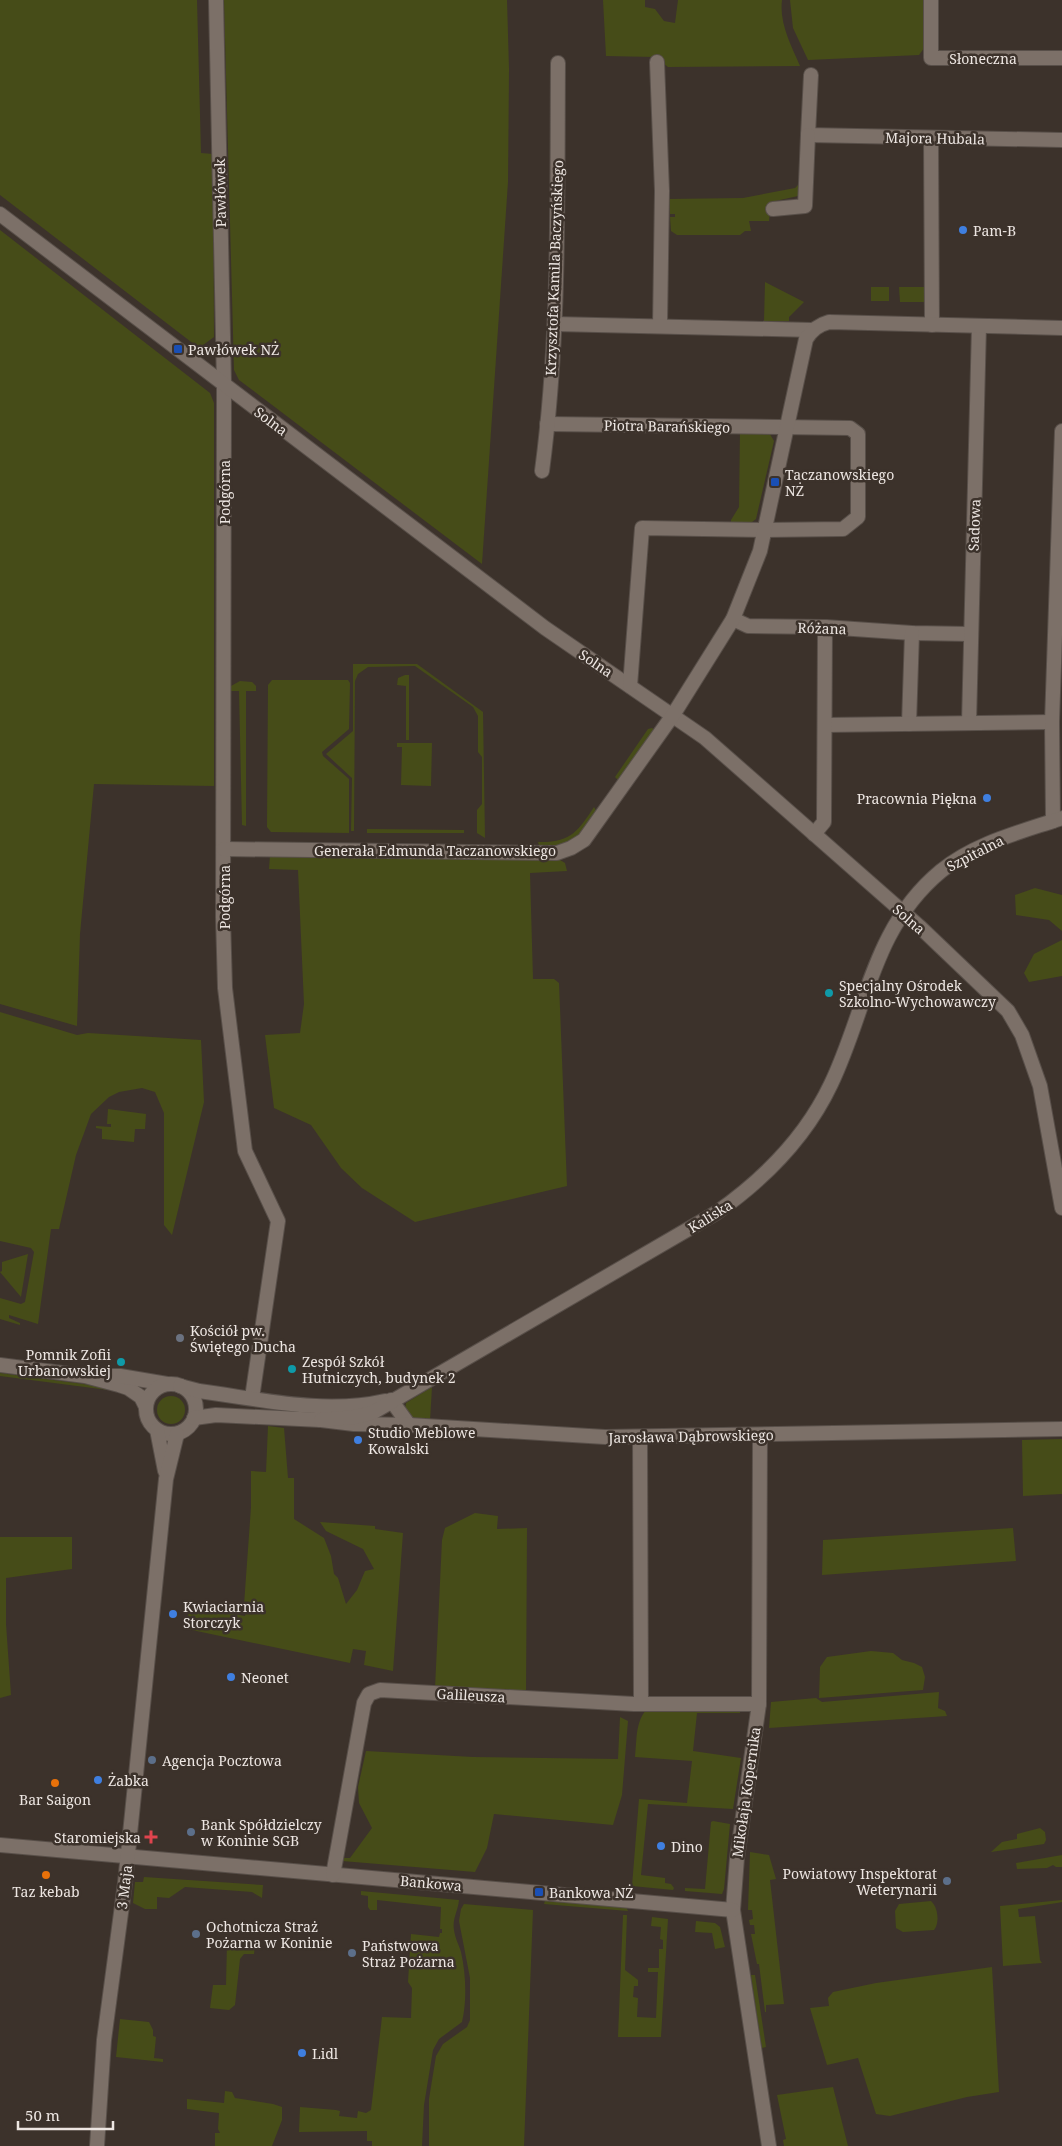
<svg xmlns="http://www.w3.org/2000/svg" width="1062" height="2146" viewBox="0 0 1062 2146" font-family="'Noto Serif',serif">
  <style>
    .green { fill: #464c18 }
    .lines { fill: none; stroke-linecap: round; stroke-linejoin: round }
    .minor-casing { stroke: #584f49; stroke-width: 16 }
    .minor { stroke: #7c7068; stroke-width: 14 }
    .shop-dot { fill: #3f7fe0; stroke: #3c322b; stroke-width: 2 }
    .transit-dot { fill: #1a4fb4; stroke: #3c322b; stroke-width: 2 }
    .culture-dot { fill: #0f9aa8; stroke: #3c322b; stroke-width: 2 }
    .worship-dot { fill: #6b7280; stroke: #3c322b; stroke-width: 2 }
    .service-dot { fill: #5c6f8a; stroke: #3c322b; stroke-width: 2 }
    .food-dot { fill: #e8710a; stroke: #3c322b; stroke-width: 2 }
    .health-dot { fill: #e0444e; stroke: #3c322b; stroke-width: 2 }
    .labels { text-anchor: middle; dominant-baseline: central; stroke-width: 5; stroke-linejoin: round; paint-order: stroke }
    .street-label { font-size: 14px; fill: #ede6e2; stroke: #3c322b }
    .poi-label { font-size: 14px; fill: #ede6e2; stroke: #3c322b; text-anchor: start }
  </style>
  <rect width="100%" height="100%" fill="#3c322b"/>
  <!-- green -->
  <g class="green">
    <path d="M0,0h197l4,153 12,1 1,183 -15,11 -199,-153z"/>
    <path d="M224,0h283l2,69 -1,113 -26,382 -243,-184 -5,-10z"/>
    <path d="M603,0h42v7l10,2 9,12 11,2 3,-23h104c-3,23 9,45 18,66l-132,1 -13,-10 -49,-1z"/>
    <path d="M790,0h133l4,44 -8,11 -111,5 -15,-32z"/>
    <path d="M798,185h5l-2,9 -3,2 -27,6 -2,19h-20l2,10h-6l-5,4h-63l-6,-4 -1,-14h5v-3h-5l-1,-15 74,-1 52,-10z"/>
    <path d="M0,230l210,163 4,10v383l-120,-2 -14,150 -3,92 -77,-22z"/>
    <path d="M765,282l39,20 -15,15v4h-25z"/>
    <rect x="871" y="287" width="18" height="14"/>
    <path d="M899,287h28v15h-27z"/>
    <path d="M740,430l28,1 6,10 -18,78 -4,3h-7l-1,4 -13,-3v-3l8,-13z"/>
    <path d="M353,664h64l66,48 2,126 -8,-5v-23l5,-6v-47l-4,-5v-36l-5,-9 -58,-41 -47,1 -10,7 -3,7 -1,150h-3l1,-53 -26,-24 27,-23z"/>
    <path d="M405,675h4v65h-3v-54l-9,-1 1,-7z"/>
    <path d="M272,680h76l2,3 -1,46 -27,23 1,4 26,23v54l-78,-1 -4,-5 1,-142z"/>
    <path d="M240,681l12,1 4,4v5h-10v135l-4,-1 -3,-134h-10l2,-5z"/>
    <path d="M652,728l3,2 -35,49h-3l-2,-2 33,-48z"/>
    <path d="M397,743h35l-1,43 -30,-1 1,-38h-5z"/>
    <path d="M594,807l3,5c-16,24 -26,35 -57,36l-2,-6c33,1 40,-11 56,-35z"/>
    <path d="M367,829l97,1v3h-97z"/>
    <path d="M270,855l290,2v3l5,3 2,8 -37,2 3,106h21l5,4 8,203 -152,36 -53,-34 -21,-20 -30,-43 -37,-17 -9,-73 35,-2 4,-29 -6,-134 -29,-1z"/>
    <path d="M1035,888l27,7v81l-33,6 -5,-9 10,-19 28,-14v-9l-13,-11 -33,-5 -1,-20z"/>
    <path d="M0,1012l77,23 11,-2 113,7 3,62 -32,133 -8,-10v-112l-9,-21 -13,-4 -23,4 -10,5 -18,17 -15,41 -17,74h-8l-13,95 -29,-9v3l11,5v2l-20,-6v-21l21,6 4,-2 9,-50 -3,-4 -31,-7z"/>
    <path d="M108,1109l38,5 -1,15h-10l-1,13 -32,-3v-10l-6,-1v-2l15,1v-3h-4z"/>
    <path d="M28,1254l-7,43 -21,-25 2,-1v-9z"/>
    <path d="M0,1373l114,15 -1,2h-5l-108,-14z"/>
    <path d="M432,1387l-2,34 -16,-2 -9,-9 1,-7z"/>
    <circle cx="171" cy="1410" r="14"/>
    <path d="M268,1426l16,2 4,50h6v41l30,19 7,18 3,18 4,4 8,26 11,-14 8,-19 9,-2 -11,-20 -37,-18 -6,-9 55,4v3l28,4 -10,138 -29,-6 2,-14 -13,-2 -3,14 -163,-34 2,-23 56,10 2,-11h-3l7,-98v-36l15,1z"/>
    <path d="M1062,1439v55l-39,2 -1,-56z"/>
    <path d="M475,1513l23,3 -1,13 30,-1 -1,166 -91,-6 7,-148 3,-12z"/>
    <path d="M1013,1528l3,33 -194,14 1,-35z"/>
    <path d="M0,1537h72v32l-66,9v46l5,71 -11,3z"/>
    <path d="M871,1651l22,2 9,7 12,3 8,4 3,10 -2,13 -104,8 1,-31 7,-10z"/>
    <path d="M939,1692l-1,16 7,3 2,5 -178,12 2,-26 45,-4 6,4z"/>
    <path d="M740,1708v5h-43l-4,38 48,7 -8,51 -85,-5 -7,71 24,3v5l6,1 3,4 -1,2 -41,-4 7,-87 48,4 5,-42 -57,-4c2,-17 0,-35 12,-48z"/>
    <path d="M620,1717l8,4 -6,74 -9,30 -119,-11 -7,34 -12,24 -133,-11v-3h8l22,-30 -13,-25 -1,-16 8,-36 107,6 145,2z"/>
    <path d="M713,1821l17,3 -6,65 -2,5 -37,-3v-3l20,1 6,-67z"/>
    <path d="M1040,1828l5,4 1,8 -2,4 -53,8 11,-10 15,-3v-5z"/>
    <path d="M750,1852l19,3 7,24 -6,1 14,124 -18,1v7h-1l-6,-48h-2l-6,-30h4l-1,-9h-4l-1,-5 4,-1 -1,-9h-4z"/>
    <path d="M1062,1855v12h-6l-3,-2 -6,3 -30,1 -1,-6z"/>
    <path d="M144,1877l119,8 -1,13 -10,-6 -67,-5 -16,11 -12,-1v12h-12l-12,-6 2,-21h8z"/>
    <path d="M361,1891l98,9c-1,11 -7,19 -5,30 1,8 5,15 7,22 5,22 6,49 1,70l-23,17 -6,11 -9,55 -2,41h-50v-5h-5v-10l-68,1 1,-25 36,3 4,1 -1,5 18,2 1,-7 8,2 5,-3 11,-93 29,1 1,-30 -4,-6 3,-48 28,3 1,-4h2v-4h-2l1,-22 -64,-7v10h-7l-2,-3v-11l-7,-1z"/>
    <path d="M1062,1900v2l-5,1 -39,6 1,8 16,-1 5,44 2,3 -39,3 -3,-60z"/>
    <path d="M545,1901l81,6 2,4 -84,-7z"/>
    <path d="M931,1901c7,6 9,22 3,29l-31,2 -7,-4 -1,-17 4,-7z"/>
    <path d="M464,1904l69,6 -9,236h-95v-47l7,-43 7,-12 24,-17 3,-7v-42l-11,-57 2,-12z"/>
    <path d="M623,1915h4l-2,55 13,10v6h-4l-1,11 5,1 -1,19 19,1 2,-46h-10v-4h11v-19h4v-9l-3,-1 1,-12 -10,-1 1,-9 16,2 -7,118h-43z"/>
    <path d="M696,1921l19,2 5,4 5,20 -10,2 -3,-16 -17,-1z"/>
    <path d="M227,1943l28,2 -1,9h-10l-4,5 -5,46 -6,5 -19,-2 3,-23h13z"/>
    <path d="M992,1967l7,125 -32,5 -77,19 -14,-2 -18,-56 -31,7 -17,-57 19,-2 -1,-8 5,-6 43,-9z"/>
    <path d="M751,1975h4l11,72 -4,1z"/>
    <path d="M120,2019l29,3 4,8v6l3,1 -2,21 9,1v3l-47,-5z"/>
    <path d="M833,2087l15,59h-64l-1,-6 3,-1 -9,-44z"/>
    <path d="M225,2091l7,1 3,6 38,6 9,3v13l-10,26h-57v-13h5l-2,-4 1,-16 -32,-4v-10l37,4z"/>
  </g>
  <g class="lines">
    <!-- minor casing -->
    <g class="minor-casing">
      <g id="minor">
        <path d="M216,0l8,385 -1,532 2,71 20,163 33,70 -26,177"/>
        <path d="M931,0v58h131"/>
        <path d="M657,62l5,129 -2,135"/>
        <path d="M811,75l-3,60 254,5"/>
        <path d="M931,138l1,187"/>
        <path d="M773,209l32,-3 3,-71"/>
        <path d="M0,214l545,414 160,110 216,190 87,83 14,24 18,51 22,122"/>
        <path d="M555,324l257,6"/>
        <path d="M547,424l303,4 8,6v83l-15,12 -79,1 -122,-2 -12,158"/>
        <path d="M542,471c18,-135 15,-272 16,-408"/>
        <path d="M733,619l15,7 77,1 87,6 58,1"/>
        <path d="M969,723l10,-397"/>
        <path d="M909,724l3,-91"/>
        <path d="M825,725l227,-3"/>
        <path d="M1053,821l-1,-99 10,-291"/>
        <path d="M814,834l10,-12 1,-195"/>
        <path d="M224,849l333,4 14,-5 13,-8 89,-125 60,-96 27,-68 46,-212c6,-9 12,-14 23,-17l233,6"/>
        <path d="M0,1365l85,11 34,9 9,3 13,9 5,10"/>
        <path d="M109,1376h11l47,8"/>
        <circle cx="171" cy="1409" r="25"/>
        <path d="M180,1386l19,5c61,8 125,24 186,10"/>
        <path d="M391,1400l18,25"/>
        <path d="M194,1418l22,-3 105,5 33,4 55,1 196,12 457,-8"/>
        <path d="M321,1420l33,-3 18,-4 344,-200c47,-33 90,-76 115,-129 36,-75 41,-156 110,-213 34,-28 80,-39 121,-53"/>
        <path d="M157,1430l8,41"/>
        <path d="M760,1435l-1,269 -22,154 -4,52 36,236"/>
        <path d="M640,1437l1,267"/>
        <path d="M0,1845l733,65"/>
        <path d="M333,1875l31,-172 5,-9 11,-4 254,14h125"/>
        <path d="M97,2146l7,-106 21,-157 41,-404 11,-45"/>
      </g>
    </g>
    <!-- minor -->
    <use href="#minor" class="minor"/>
  </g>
  <!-- markers -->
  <g class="shop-dot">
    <circle cx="963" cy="230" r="5"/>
    <circle cx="987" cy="798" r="5"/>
    <circle cx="358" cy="1440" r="5"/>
    <circle cx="173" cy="1614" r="5"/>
    <circle cx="231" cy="1677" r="5"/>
    <circle cx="98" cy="1780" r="5"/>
    <circle cx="661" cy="1846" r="5"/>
    <circle cx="302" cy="2053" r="5"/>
  </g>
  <g class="transit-dot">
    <rect x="173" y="344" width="10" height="10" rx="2.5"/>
    <rect x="770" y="477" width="10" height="10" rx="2.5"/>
    <rect x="534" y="1887" width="10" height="10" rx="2.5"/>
  </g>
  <g class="culture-dot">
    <circle cx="829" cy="993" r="5"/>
    <circle cx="121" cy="1362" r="5"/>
    <circle cx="292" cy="1369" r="5"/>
  </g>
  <circle class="worship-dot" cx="180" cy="1338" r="5"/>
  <g class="service-dot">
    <circle cx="152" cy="1760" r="5"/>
    <circle cx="191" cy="1832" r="5"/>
    <circle cx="947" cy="1881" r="5"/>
    <circle cx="196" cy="1934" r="5"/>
    <circle cx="352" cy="1953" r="5"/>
  </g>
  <g class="food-dot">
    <circle cx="55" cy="1783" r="5"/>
    <circle cx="46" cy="1875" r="5"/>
  </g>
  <path class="health-dot" d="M148.5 1829.5h5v5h5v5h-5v5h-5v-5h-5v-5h5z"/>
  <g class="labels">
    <!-- street labels -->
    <g class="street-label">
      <text x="983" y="58">Słoneczna</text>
      <text transform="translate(935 138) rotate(1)">Majora Hubala</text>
      <text transform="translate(220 193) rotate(-91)">Pawłówek</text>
      <text transform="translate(554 268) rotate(-88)">Krzysztofa Kamila Baczyńskiego</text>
      <text transform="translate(271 421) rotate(37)">Solna</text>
      <text transform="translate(667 426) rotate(1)">Piotra Barańskiego</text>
      <text transform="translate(224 492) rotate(-90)">Podgórna</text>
      <text transform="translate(974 525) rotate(-88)">Sadowa</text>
      <text transform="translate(822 628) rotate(2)">Różana</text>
      <text transform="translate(596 663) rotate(34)">Solna</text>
      <text x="435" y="850">Generała Edmunda Taczanowskiego</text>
      <text transform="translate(975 853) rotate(-27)">Szpitalna</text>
      <text transform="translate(224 897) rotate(-90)">Podgórna</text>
      <text transform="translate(909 919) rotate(41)">Solna</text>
      <text transform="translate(710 1216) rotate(-32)">Kaliska</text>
      <text transform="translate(691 1436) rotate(-1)">Jarosława Dąbrowskiego</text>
      <text transform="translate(471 1695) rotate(3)">Galileusza</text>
      <text transform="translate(746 1792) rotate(-82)">Mikołaja Kopernika</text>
      <text transform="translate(431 1883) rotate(5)">Bankowa</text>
      <text transform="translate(124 1887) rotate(-83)">3 Maja</text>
    </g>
    <!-- poi labels -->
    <g class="poi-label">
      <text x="973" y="230">Pam-B</text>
      <text x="188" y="349">Pawłówek NŻ</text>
      <text x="785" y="474">Taczanowskiego<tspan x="785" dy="16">NŻ</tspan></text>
      <text x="977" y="798" text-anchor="end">Pracownia Piękna</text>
      <text x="839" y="985">Specjalny Ośrodek<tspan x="839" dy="16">Szkolno-Wychowawczy</tspan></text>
      <text x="190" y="1330">Kościół pw.<tspan x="190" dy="16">Świętego Ducha</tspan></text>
      <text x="111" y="1354" text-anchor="end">Pomnik Zofii<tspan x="111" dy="16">Urbanowskiej</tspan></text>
      <text x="302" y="1361">Zespół Szkół<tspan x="302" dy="16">Hutniczych, budynek 2</tspan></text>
      <text x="368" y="1432">Studio Meblowe<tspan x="368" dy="16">Kowalski</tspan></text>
      <text x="183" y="1606">Kwiaciarnia<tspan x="183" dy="16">Storczyk</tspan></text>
      <text x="241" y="1677">Neonet</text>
      <text x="162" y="1760">Agencja Pocztowa</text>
      <text x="108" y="1780">Żabka</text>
      <text x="55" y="1799" text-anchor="middle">Bar Saigon</text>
      <text x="201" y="1824">Bank Spółdzielczy<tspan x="201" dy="16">w Koninie SGB</tspan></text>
      <text x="141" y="1837" text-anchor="end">Staromiejska</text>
      <text x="671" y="1846">Dino</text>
      <text x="937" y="1873" text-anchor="end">Powiatowy Inspektorat<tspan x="937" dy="16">Weterynarii</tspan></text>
      <text x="46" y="1891" text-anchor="middle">Taz kebab</text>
      <text x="549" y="1892">Bankowa NŻ</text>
      <text x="206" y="1926">Ochotnicza Straż<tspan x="206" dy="16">Pożarna w Koninie</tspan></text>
      <text x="362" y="1945">Państwowa<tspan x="362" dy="16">Straż Pożarna</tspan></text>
      <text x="312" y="2053">Lidl</text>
    </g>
  </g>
  <!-- scale -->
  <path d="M18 2121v8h95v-8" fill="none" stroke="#ede6e2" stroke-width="2.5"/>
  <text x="25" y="2121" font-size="15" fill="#ede6e2" stroke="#3c322b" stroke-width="4" paint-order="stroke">50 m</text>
</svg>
